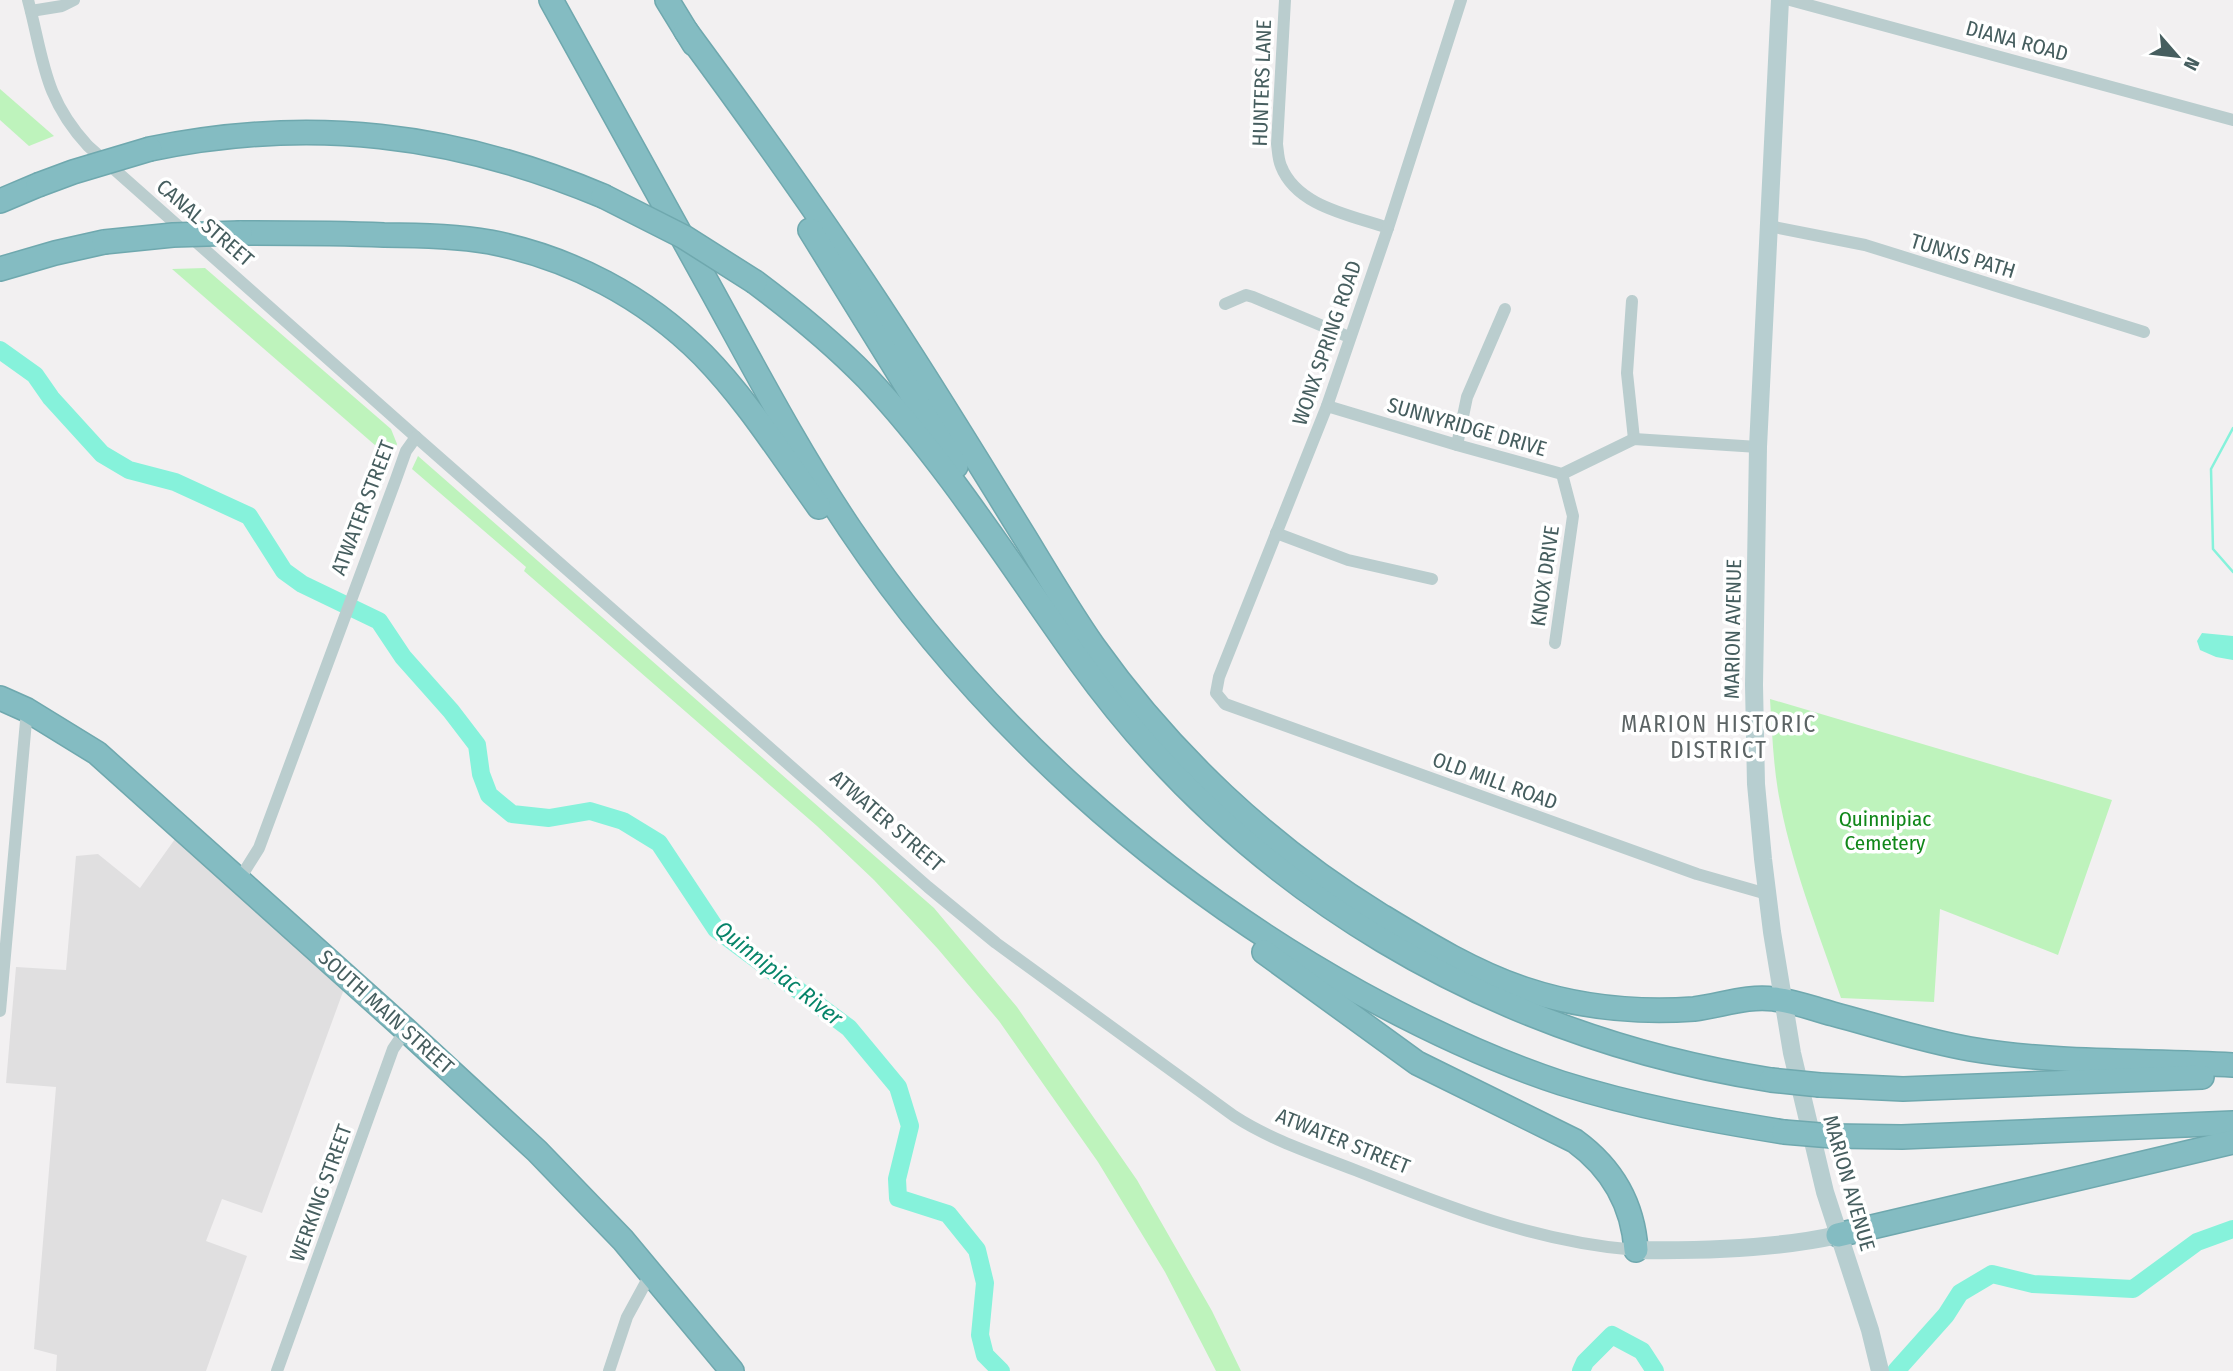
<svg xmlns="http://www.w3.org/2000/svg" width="2233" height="1371" viewBox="0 0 2233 1371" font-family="'Fira Sans Condensed',sans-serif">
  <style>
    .education { fill: #e0dfe0 }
    .green { fill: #bef3bc }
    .water { fill: #86f2db }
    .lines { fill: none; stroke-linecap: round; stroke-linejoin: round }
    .stream { stroke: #86f2db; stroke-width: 2.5 }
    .river { stroke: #86f2db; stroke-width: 18 }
    .highway-casing { stroke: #6fa8ae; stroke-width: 26 }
    .street { stroke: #bacdce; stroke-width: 12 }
    .secondary { stroke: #b7ced0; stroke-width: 18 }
    .highway { stroke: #84bcc2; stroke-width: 23 }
    .highway-bridge-casing { stroke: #6fa8ae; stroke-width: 26; stroke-linecap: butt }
    .highway-bridge { stroke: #84bcc2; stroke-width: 23 }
    .labels { text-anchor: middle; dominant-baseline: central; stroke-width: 7; stroke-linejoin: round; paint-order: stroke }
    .street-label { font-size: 21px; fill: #465e5f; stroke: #fff }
    .park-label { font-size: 21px; fill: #108719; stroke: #fff }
    .neighbourhood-label { font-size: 23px; letter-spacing: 2px; fill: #5c6465; stroke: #fff }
    .water-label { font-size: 23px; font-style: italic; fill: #068469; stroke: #fff }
  </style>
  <rect width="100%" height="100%" fill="#f2f0f1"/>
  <!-- education -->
  <path class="education" d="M175,839l169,150 -82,224 -40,-14 -16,42 41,15 -41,115h-150l1,-16 -23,-6 22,-262 -50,-4 10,-116 50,3 10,-114 22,-2 42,34z"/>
  <!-- green -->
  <g class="green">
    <path d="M0,89l54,47 -25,10 -29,-26z"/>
    <path d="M205,268l186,161 6,15 -6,15 -219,-190z"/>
    <path d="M418,456l516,452 83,99 120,173 75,131 29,60h-25l-51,-99 -67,-110 -99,-141 -61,-72 -64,-69 -57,-54 -293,-255 2,-4 -114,-98z"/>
    <path d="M1770,699l342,101 -54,155 -118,-46 -6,93 -93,-4c-23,-68 -51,-136 -63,-207 -5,-30 -6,-62 -8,-92z"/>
  </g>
  <!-- water -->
  <path class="water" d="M2202,633l31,3v24l-17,-3 -16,-7 -3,-9z"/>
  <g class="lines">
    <!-- stream -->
    <path class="stream" d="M2233,428l-22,41 2,80 20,23"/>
    <!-- river -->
    <g class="river">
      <path d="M0,350l35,25 16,23 51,56 27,16 46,12 74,34 35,55 18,13 77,37 24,36 48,54 26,34 4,29 8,21 23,19 37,4 41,-7 33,10 36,22 57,86 133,99 49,59 12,39 -13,53 1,19 50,16 29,36 8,33 -5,52 5,20 16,16"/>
      <path d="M1581,1371l4,-9 27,-27 30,16 13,20"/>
      <path d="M1896,1371l50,-56 14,-22 32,-19 41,10 100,5 64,-47 36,-13"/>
    </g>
    <!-- highway casing -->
    <g class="highway-casing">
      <g id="highway">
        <path d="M551,0c54,98 108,195 162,293 44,80 86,160 137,236 129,192 308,352 510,464 64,35 131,67 201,90 73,23 148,37 223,49"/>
        <path d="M667,0l27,44"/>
        <path d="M686,31c76,103 151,208 220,316 42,65 82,131 123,197 21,35 42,70 65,103 76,107 175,200 286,268 46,28 93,57 144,74 54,18 113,24 170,20 26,-3 54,-14 80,-10 20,2 40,10 59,15 45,12 91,27 137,35 87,15 176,11 263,16"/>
        <path d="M150,149c160,-33 303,-16 453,47"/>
        <path d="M0,201l38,-16"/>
        <path d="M810,230l146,236"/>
        <path d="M240,233c48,0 96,0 144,2 35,0 71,1 106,7 81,16 155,55 213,113 44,45 79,101 116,152"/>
        <path d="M0,269l55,-16 49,-11"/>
        <path d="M755,282c40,30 78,61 112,96 81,86 144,188 213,284 166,230 412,374 691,418"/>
        <path d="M0,698l27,12 70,43 309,277 131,121 86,89 109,131"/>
        <path d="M1264,952l153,111 158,78c37,27 58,63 61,109"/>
        <path d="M1820,1085l83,4 299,-12"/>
        <path d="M1832,1136l70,1 331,-14"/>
        <path d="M1838,1235l395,-93"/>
      </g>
    </g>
    <!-- street -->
    <g class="street">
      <path d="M28,0c16,60 15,97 60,146l328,291 512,450 68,56 238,173c37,24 80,38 121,54 93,37 181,72 281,80"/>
      <path d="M1285,0l-8,144c1,7 1,15 4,22 16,41 70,49 107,62"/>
      <path d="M1461,0l-73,228 -61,178 -108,271 -3,16 9,11 472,170 70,20"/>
      <path d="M1790,0l443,120"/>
      <path d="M31,11l31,-5 12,-6"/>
      <path d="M1769,226l96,19 279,87"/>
      <path d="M1632,301l-5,72 7,66"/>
      <path d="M1225,304l21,-9 7,2 96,40"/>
      <path d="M1327,406l130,39 105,29 72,-35 124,8"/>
      <path d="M1457,445l10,-48 38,-88"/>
      <path d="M1276,533l72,27 84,19"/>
      <path d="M1555,643l18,-127 -11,-42"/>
      <path d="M239,880l20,-32 137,-369 10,-28 10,-14"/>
      <path d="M0,1011l27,-301"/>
      <path d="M277,1371l116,-322 13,-19"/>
      <path d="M609,1371l18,-54 24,-44"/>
    </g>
    <!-- secondary -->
    <g class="secondary">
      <path d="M1780,0l-22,447 -4,238 2,99 7,75 9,73 20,121 33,139 45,138 10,41"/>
      <path d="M1636,1250c65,1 140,-1 202,-15"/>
    </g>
    <!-- highway -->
    <use href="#highway" class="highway"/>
    <!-- highway-bridge casing -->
    <g class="highway-bridge-casing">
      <g id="highway-bridge">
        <path d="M38,185l35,-13 77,-23"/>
        <path d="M603,196l81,41 71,45"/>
        <path d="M104,242l69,-7 67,-2"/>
        <path d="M1771,1080l49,5"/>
        <path d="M1784,1132l48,4"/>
      </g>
    </g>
    <!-- highway-bridge -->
    <use href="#highway-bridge" class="highway-bridge"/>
  </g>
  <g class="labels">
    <!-- street labels -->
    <g class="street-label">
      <text transform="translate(2017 41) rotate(15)">DIANA ROAD</text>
      <text transform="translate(1262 83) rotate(-88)">HUNTERS LANE</text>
      <text transform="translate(205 223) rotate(41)">CANAL STREET</text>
      <text transform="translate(1963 256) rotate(17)">TUNXIS PATH</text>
      <text transform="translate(1327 343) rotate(-71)">WONX SPRING ROAD</text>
      <text transform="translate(1467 427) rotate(16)">SUNNYRIDGE DRIVE</text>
      <text transform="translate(363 508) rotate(-69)">ATWATER STREET</text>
      <text transform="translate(1545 576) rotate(-82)">KNOX DRIVE</text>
      <text transform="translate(1733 629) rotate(-89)">MARION AVENUE</text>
      <text transform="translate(1495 781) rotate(20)">OLD MILL ROAD</text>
      <text transform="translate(887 821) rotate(41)">ATWATER STREET</text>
      <text transform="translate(386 1012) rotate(42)">SOUTH MAIN STREET</text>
      <text transform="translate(1343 1141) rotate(22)">ATWATER STREET</text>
      <text transform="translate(1849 1183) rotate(74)">MARION AVENUE</text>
      <text transform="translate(321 1193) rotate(-70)">WERKING STREET</text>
    </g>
    <!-- park labels -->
    <g class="park-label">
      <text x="1885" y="819">Quinnipiac<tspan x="1885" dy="24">Cemetery</tspan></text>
    </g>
    <!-- neighbourhood labels -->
    <g class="neighbourhood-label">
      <text x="1719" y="724">MARION HISTORIC<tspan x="1719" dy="26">DISTRICT</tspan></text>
    </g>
    <!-- water labels -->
    <g class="water-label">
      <text transform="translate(779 973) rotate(38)">Quinnipiac River</text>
    </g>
  </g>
  <!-- north arrow -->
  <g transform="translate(2177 56) rotate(118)" stroke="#ffffff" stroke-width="5" paint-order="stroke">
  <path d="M0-5L12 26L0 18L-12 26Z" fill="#465e5f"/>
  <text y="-10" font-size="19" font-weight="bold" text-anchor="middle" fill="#465e5f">N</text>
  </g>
</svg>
